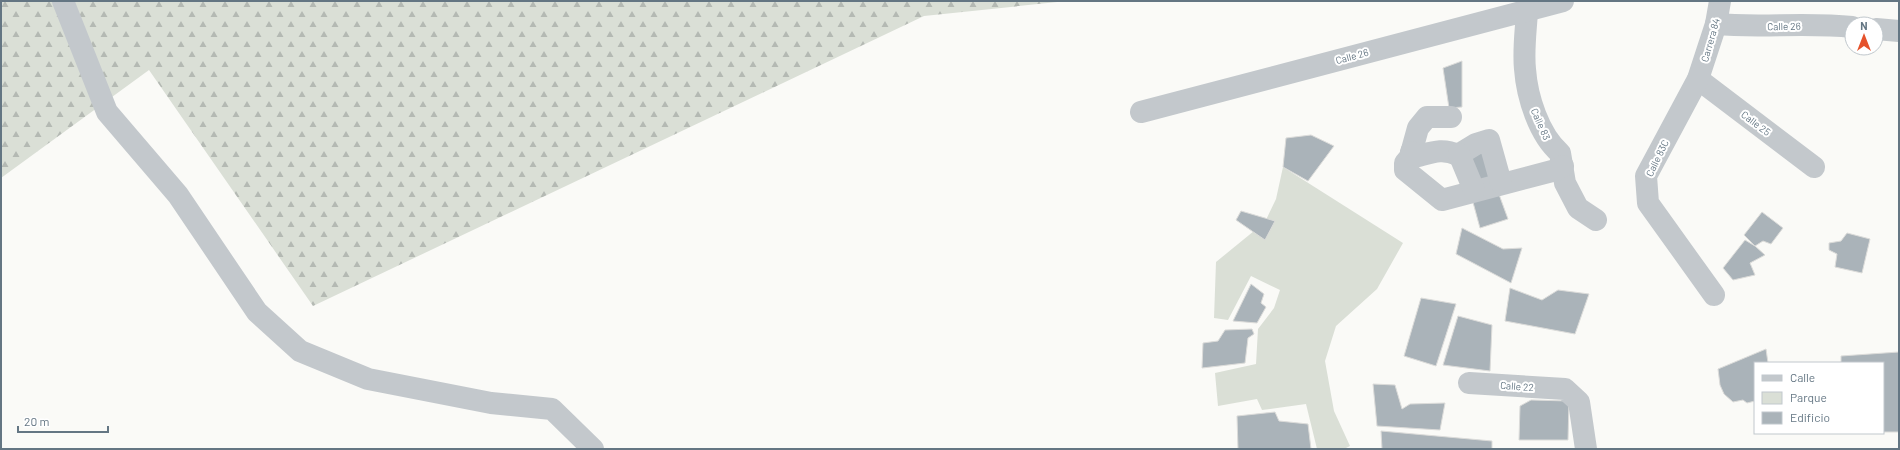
<svg xmlns="http://www.w3.org/2000/svg" width="1900" height="450" viewBox="0 0 1900 450" font-family="Barlow,sans-serif">
  <style>
    .forest { fill: url(#forest-firs) }
    .park { fill: #dadfd6 }
    .building { fill: #aab3b9; stroke: #dcdcda }
    .lines { fill: none; stroke-linecap: round; stroke-linejoin: round }
    .minor { stroke: #c3c8cc; stroke-width: 22 }
    .labels { text-anchor: middle; dominant-baseline: central; stroke-width: 4; stroke-linejoin: round; paint-order: stroke }
    .street-label { font-size: 10px; fill: #647683; stroke: #fff }
  </style>
  <defs>
    <pattern id="forest-firs" width="22" height="20" patternUnits="userSpaceOnUse"><rect width="22" height="20" fill="#dadfd6"/><path d="M5 1l3.5 6h-7zM16 11l3.5 6h-7z" fill="#b4b9b3"/></pattern>
  </defs>
  <rect width="100%" height="100%" fill="#fafaf7"/>
  <!-- forest -->
  <path class="forest" d="M1,1h1066l-143,15 -611,290 -164,-236 -148,108z"/>
  <!-- park -->
  <path class="park" d="M1283,167l120,76 -26,46 -41,37 -11,35 9,50 16,35 -6,3h-27l-11,-45 -44,6 -5,-11 -39,7 -3,-33 41,-9 2,-35 16,-21 6,-18 -29,-14 -23,44 -14,-2 2,-56 49,-40 11,-23z"/>
  <!-- building -->
  <g class="building">
    <path d="M1462,61v46l-13,1 -6,-40z"/>
    <path d="M1311,135l23,11 -26,35 -25,-14 3,-29z"/>
    <path d="M1489,142l6,38h-21l-9,-27z"/>
    <path d="M1497,189l11,30 -28,9 -9,-33z"/>
    <path d="M1241,211l34,10 -10,19 -29,-20z"/>
    <path d="M1762,212l21,16 -12,16 -8,-3 -8,5 -11,-11z"/>
    <path d="M1462,228l41,21 19,-1 -11,35 -55,-29z"/>
    <path d="M1847,233l23,6 -8,34 -27,-6 2,-13 -8,-4v-7l12,-2z"/>
    <path d="M1745,240l10,6 10,9 -15,8 5,12 -22,5 -10,-12z"/>
    <path d="M1251,284l13,10 -3,9 5,4 -9,16 -24,-2z"/>
    <path d="M1510,288l32,12 16,-10 31,4 -14,40 -70,-13z"/>
    <path d="M1421,298l35,6 -20,62 -32,-10z"/>
    <path d="M1458,316l34,9 -2,46 -47,-6z"/>
    <path d="M1252,329l2,5 -6,4 -3,25 -43,5 1,-25 15,-2 7,-11z"/>
    <path d="M1766,349l2,14h-13v38l-8,2 -4,-3 -10,2 -9,-8 -4,-9 -2,-16z"/>
    <path d="M1899,352v80h-16v-69h-42v-7z"/>
    <path d="M1373,384l22,1 7,24 8,-5 35,-1 -5,27 -63,-4z"/>
    <path d="M1531,400l38,1 -1,39h-49l1,-34z"/>
    <path d="M1275,412l4,9 29,3 3,25h-73l-1,-33z"/>
    <path d="M1381,431l111,10v8h-110z"/>
  </g>
  <g class="lines">
    <!-- minor -->
    <g class="minor">
      <path d="M63,1l44,111 71,83 79,117 43,39 68,28 123,24 61,6 41,40"/>
      <path d="M1527,11c-1,19 -4,39 -2,58 2,28 14,66 35,84l5,30 13,25 18,12"/>
      <path d="M1716,24c45,4 91,-2 136,3"/>
      <path d="M1876,29l23,2"/>
      <path d="M1698,79l116,88"/>
      <path d="M1141,112l422,-111"/>
      <path d="M1451,117h-24l-9,11 -8,29 -5,6v7l37,30 114,-30 7,-4"/>
      <path d="M1411,152l7,4c15,-4 25,-8 40,-1l18,-11 13,-4 12,43"/>
      <path d="M1459,154l15,36"/>
      <path d="M1714,295l-66,-92 -2,-27 52,-97 18,-55 4,-23"/>
      <path d="M1469,383l96,6 14,13 7,47"/>
    </g>
  </g>
  <g class="labels">
    <!-- street labels -->
    <g class="street-label">
      <text transform="translate(1784 26) rotate(-1)">Calle 26</text>
      <text transform="translate(1710 40) rotate(-74)">Carrera 84</text>
      <text transform="translate(1352 56) rotate(-15)">Calle 26</text>
      <text transform="translate(1756 123) rotate(37)">Calle 25</text>
      <text transform="translate(1541 124) rotate(66)">Calle 83</text>
      <text transform="translate(1657 158) rotate(-64)">Calle 83C</text>
      <text transform="translate(1517 386) rotate(4)">Calle 22</text>
    </g>
  </g>
  <!-- border -->
  <rect width="1900" height="450" fill="none" stroke="#647683" stroke-width="4"/>
  <!-- legend -->
  <rect x="1754" y="362" width="130" height="72" fill="#ffffff" stroke="#c1c8cd"/>
  <rect x="1762" y="375" width="20" height="6" fill="#c3c8cc" stroke="#c1c8cd"/>
  <text x="1790" y="382" font-size="12" fill="#647683">Calle</text>
  <rect x="1762" y="392" width="20" height="12" fill="#dadfd6" stroke="#c1c8cd"/>
  <text x="1790" y="402" font-size="12" fill="#647683">Parque</text>
  <rect x="1762" y="412" width="20" height="12" fill="#aab3b9" stroke="#c1c8cd"/>
  <text x="1790" y="422" font-size="12" fill="#647683">Edificio</text>
  <!-- north arrow -->
  <g transform="translate(1864 36)"><circle r="19" fill="#ffffff" stroke="#c1c8cd"/>
  <path d="M0-3L7 15L0 10L-7 15Z" fill="#e5522c"/>
  <text y="-6" font-size="11" font-weight="bold" text-anchor="middle" fill="#647683">N</text>
  </g>
  <!-- scale -->
  <path d="M18 426v6h90v-6" fill="none" stroke="#647683" stroke-width="2"/>
  <text x="24" y="426" font-size="12" fill="#647683" stroke="#ffffff" stroke-width="3" paint-order="stroke">20 m</text>
</svg>
